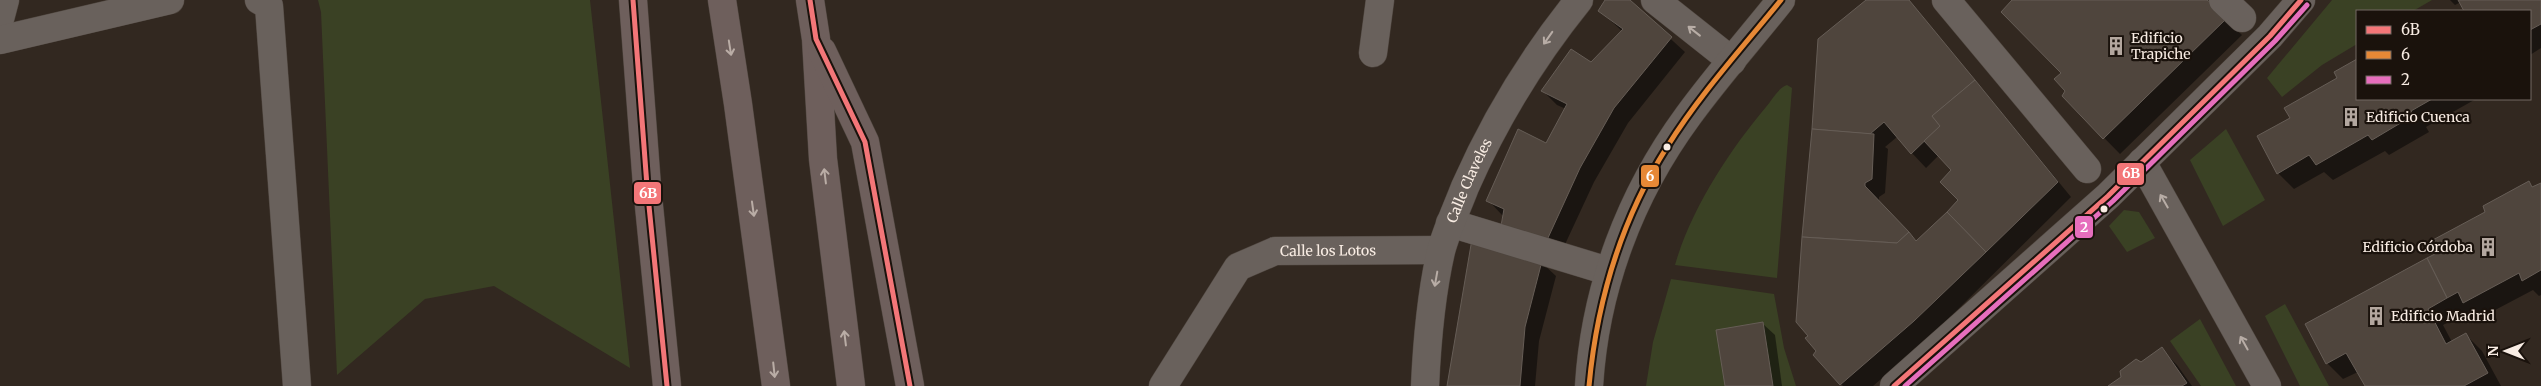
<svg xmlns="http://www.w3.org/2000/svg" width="2541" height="386" viewBox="0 0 2541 386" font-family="Merriweather,serif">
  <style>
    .green { fill: #3a4124 }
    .shadow { fill: #0007; fill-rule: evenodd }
    .building { fill: #4f453d; stroke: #665d56 }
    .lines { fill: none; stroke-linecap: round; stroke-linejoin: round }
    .pedestrian-casing { stroke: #4e453e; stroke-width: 29 }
    .minor-casing { stroke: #4e453e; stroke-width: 29 }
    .secondary-casing { stroke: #4e453e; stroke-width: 29 }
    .motorway-casing { stroke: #4e453e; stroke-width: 29 }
    .pedestrian { stroke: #69615c; stroke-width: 28 }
    .minor { stroke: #69615c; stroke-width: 28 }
    .secondary { stroke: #69615c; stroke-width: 28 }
    .motorway { stroke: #6e5f5c; stroke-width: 28 }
    .bus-1-casing { stroke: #1a120c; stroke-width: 9 }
    .bus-2-casing { stroke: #1a120c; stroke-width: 9 }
    .bus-3-casing { stroke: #1a120c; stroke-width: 9 }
    .bus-1 { stroke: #f37678; stroke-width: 5 }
    .bus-2 { stroke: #e68836; stroke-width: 5 }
    .bus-3 { stroke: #e66ebd; stroke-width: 5 }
    .oneway { stroke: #b8ada6 }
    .oneway2 { stroke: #baada6 }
    .bus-dot { fill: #f8ece3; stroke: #1a120c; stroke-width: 2 }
    .labels { text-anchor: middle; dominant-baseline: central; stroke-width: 4.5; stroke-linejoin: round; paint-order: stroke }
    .poi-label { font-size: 14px; fill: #f8ece3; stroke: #1a120c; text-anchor: start }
    .street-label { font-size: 14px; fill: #f8ece3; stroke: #1a120c }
    .line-badge { stroke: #1a120c; stroke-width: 2 }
    .badge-label { font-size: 14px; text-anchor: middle; font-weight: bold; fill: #fff }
  </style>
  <rect width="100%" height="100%" fill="#322820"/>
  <!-- green -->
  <g class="green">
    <path d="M318,0h272l40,368 -136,-82 -69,13 -88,76 -16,-363z"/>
    <path d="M2332,0h100l-19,11h-56v33l-35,21 -40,32 -15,-19z"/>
    <path d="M1787,85l5,3 -15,190 -102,-13c16,-56 54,-114 91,-158 6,-7 12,-19 21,-22z"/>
    <path d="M2226,129l39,71 -42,26 -33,-66z"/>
    <path d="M2124,210l15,2 16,26 -28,14 -18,-26z"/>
    <path d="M1671,279l103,15 10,54 12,38h-150l7,-44z"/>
    <path d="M2285,304l44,82h-29l-35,-70z"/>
    <path d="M2200,319l36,67h-35l-31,-45z"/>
  </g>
  <!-- shadow -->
  <g class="shadow">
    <path d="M1607,0h21l57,52 -57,71 -34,59 -33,71 -59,-38 -14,-15 58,-56 20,-35 -9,-4 -14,-14 48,-27 31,-33 -22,-20z"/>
    <path d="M1868,0h41l162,197 -141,140 -57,49h-30l-28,-31 3,-4 -8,-15 -13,-14 22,-283zM1897,137l29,31 13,-13 14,15 7,30 -43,42 -38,-41v-4l6,-4 3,-44 -3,-2z"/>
    <path d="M2014,0h191l37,35 -122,119 -57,-58 4,-5 -4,-18z"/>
    <path d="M2450,0h91v48l-11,7v-44h-64l-5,-9 -6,3z"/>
    <path d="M2357,61v38h119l-50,28 3,5 -40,23 -4,-4 -52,29 -9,-8 -30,17 -16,-16 14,-55 47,-40 -3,-6z"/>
    <path d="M2529,183l5,5 7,-4v111l-2,1 -6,-6 -53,28 -8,-8 -29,15 9,17 14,-7 16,16 19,35h-135l-8,-14 -15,7 -16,-16 -20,-39 132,-71 48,-40z"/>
    <path d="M1541,262l15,14 -17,65 -4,45h-88z"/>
    <path d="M1763,324l12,11 7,51h-56z"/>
    <path d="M2161,349l16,16 15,21h-82z"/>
  </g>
  <!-- building -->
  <g class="building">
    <path d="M1605,0h25l42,37 -58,71 -34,60 -33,72 -46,-14 3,-17 -18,-8 32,-72 28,14 21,-39 -26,-13 30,-42 20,13 32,-33 -25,-18z"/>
    <path d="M1866,0h43l66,80 -43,36 8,10 -29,28 -27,-32 -14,12 -58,-5 6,-90z"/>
    <path d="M2207,0l20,18 -124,121 -41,-43 3,-5 -11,-12 7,-6 -60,-61 11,-12z"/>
    <path d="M2458,0h83v24l-11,6v-19h-66z"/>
    <path d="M2357,59v40h75l-21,12 3,4 -42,25 -4,-5 -52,30 -7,-10 -32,19 -20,-38 33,-18 -6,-10 53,-30 -3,-6z"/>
    <path d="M1975,80l83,102 -72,70 -39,-40 11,-12 -18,-18 11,-12 -27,-29 16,-15 -8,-10z"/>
    <path d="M1812,129l62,5 -2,45 -7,4v3l44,46 -12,11 -95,-6z"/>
    <path d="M2529,181l3,6 9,-4v87l-19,11 -3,-8 -56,30 -5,-11 -11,6 -20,-40 10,-5 -6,-12 54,-29 -2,-6z"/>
    <path d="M1947,212l39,40 -72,69 -74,64 -27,-30 3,-4 -11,-13 3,-2 -12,-14 6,-85 95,6 12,-11 7,9z"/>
    <path d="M1472,239l70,22 -17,66 -5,59h-73z"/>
    <path d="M2427,258l20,40 -19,11 18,35 20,-11 22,40 -24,13h-99l-19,-33 -20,11 -21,-40z"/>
    <path d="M1763,322l10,64h-48l-9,-56z"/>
    <path d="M2162,347l25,36 -5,3h-74l13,-9 -1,-6 16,-12 5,3z"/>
  </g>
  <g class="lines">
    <!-- pedestrian casing -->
    <g class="pedestrian-casing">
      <g id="pedestrian">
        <path d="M1946,0l141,169"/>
        <path d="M2223,0l19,18"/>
        <path d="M1450,223l158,48"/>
      </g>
    </g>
    <!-- minor casing -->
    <g class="minor-casing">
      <g id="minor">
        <path d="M259,0l10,6 28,380"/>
        <path d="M1655,0l77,61"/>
        <path d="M0,19l5,-19"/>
        <path d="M0,40l170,-40"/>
        <path d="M1373,53l7,-53"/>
        <path d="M2142,162l125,224"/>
        <path id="s1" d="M1163,386l75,-119 37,-16 166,-1"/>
        <path id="s2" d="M1425,386c2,-45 6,-91 16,-135 6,-22 16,-43 24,-64 30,-68 67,-129 114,-187"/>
        <path d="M1894,386l214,-190 162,-160 31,-36"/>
      </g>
    </g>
    <!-- secondary casing -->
    <g class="secondary-casing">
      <path id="secondary" d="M1589,386c6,-98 41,-191 99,-270 29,-40 62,-77 93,-116"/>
    </g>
    <!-- motorway casing -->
    <g class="motorway-casing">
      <g id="motorway">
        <path d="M633,0l14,186 20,200"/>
        <path d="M722,0l16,104 38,282"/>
        <path d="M810,0l6,39 7,120 28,227"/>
        <path d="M822,51l43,91 45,244"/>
      </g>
    </g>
    <!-- pedestrian -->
    <use href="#pedestrian" class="pedestrian"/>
    <!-- minor -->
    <use href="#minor" class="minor"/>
    <!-- secondary -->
    <use href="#secondary" class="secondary"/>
    <!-- motorway -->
    <use href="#motorway" class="motorway"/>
    <!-- bus-1 casing -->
    <g class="bus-1-casing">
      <g id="bus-1">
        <path d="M633,0l14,186 20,200"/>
        <path d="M810,0l6,39 49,103 45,244"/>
        <path d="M1894,386l214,-190 162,-160 31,-36"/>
      </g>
    </g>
    <!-- bus-2 casing -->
    <g class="bus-2-casing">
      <path id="bus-2" d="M1589,386c8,-86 32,-166 78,-239 33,-53 75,-99 114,-147"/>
    </g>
    <!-- bus-3 casing -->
    <g class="bus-3-casing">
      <path id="bus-3" d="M1905,386l208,-185 162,-160 32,-36"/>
    </g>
    <!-- bus-1 -->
    <use href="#bus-1" class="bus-1"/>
    <!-- bus-2 -->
    <use href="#bus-2" class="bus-2"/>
    <!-- bus-3 -->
    <use href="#bus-3" class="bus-3"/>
  </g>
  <!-- one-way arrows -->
  <defs><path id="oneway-shaft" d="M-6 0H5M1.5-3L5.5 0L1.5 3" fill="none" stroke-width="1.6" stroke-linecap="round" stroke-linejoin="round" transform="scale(1.25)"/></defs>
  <g class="oneway">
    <use href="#oneway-shaft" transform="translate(1694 31) rotate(-142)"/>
    <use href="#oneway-shaft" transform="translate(1548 38) rotate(125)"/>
    <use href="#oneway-shaft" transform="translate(2164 201) rotate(-120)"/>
    <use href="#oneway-shaft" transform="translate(1436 279) rotate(100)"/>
    <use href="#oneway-shaft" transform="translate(2244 343) rotate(-119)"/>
  </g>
  <g class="oneway2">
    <use href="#oneway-shaft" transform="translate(730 48) rotate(81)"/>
    <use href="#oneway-shaft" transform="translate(825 176) rotate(-97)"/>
    <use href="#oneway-shaft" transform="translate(753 209) rotate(82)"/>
    <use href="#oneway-shaft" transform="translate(845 338) rotate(-97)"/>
    <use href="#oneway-shaft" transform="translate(774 370) rotate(84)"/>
  </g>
  <!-- icons -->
  <defs>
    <g id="building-bare" transform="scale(1.5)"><path d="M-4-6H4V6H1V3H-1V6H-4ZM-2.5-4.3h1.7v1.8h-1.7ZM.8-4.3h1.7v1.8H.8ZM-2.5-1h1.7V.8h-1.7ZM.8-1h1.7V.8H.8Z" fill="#b3a79f" stroke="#1a120c" stroke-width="2.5" paint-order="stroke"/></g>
  </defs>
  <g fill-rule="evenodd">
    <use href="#building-bare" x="2116" y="46"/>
    <use href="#building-bare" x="2351" y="117"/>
    <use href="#building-bare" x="2488" y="247"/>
    <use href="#building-bare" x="2376" y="316"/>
  </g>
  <!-- markers -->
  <g class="bus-dot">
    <circle cx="1667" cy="147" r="4.5"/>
    <circle cx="2104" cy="209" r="4.5"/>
  </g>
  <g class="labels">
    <!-- poi labels -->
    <g class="poi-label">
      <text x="2131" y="38">Edificio<tspan x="2131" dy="16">Trapiche</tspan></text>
      <text x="2366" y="117">Edificio Cuenca</text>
      <text x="2473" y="247" text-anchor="end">Edificio Córdoba</text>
      <text x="2391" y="316">Edificio Madrid</text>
    </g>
    <!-- street labels -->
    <g class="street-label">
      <text stroke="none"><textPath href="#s2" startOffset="212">Calle Claveles</textPath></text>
      <text stroke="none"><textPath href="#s1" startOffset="234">Calle los Lotos</textPath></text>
    </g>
  </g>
  <g class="line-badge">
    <rect x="2116" y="162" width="29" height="24" rx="5" fill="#f37678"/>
    <rect x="1640" y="164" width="20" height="24" rx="5" fill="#e68836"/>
    <rect x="633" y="181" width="29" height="24" rx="5" fill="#f37678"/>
    <rect x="2074" y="215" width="20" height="24" rx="5" fill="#e66ebd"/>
  </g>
  <g class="badge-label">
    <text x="2131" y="178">6B</text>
    <text x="1650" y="181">6</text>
    <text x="648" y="198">6B</text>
    <text x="2084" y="232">2</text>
  </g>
  <!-- legend -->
  <rect x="2356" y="10" width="175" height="90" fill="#1a120c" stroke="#736962"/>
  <rect x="2366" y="26" width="25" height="8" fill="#f37678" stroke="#736962"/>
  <text x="2401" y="35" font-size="15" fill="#f8ece3">6B</text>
  <rect x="2366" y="51" width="25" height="8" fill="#e68836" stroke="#736962"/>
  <text x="2401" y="60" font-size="15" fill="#f8ece3">6</text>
  <rect x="2366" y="76" width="25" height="8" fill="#e66ebd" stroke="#736962"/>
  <text x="2401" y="85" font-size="15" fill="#f8ece3">2</text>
  <!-- north arrow -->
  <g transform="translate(2506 351) rotate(270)" stroke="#1a120c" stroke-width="4" paint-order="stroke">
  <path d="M0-4L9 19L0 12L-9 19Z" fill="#f8ece3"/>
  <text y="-8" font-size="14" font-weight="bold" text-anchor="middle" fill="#f8ece3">N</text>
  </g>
</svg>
